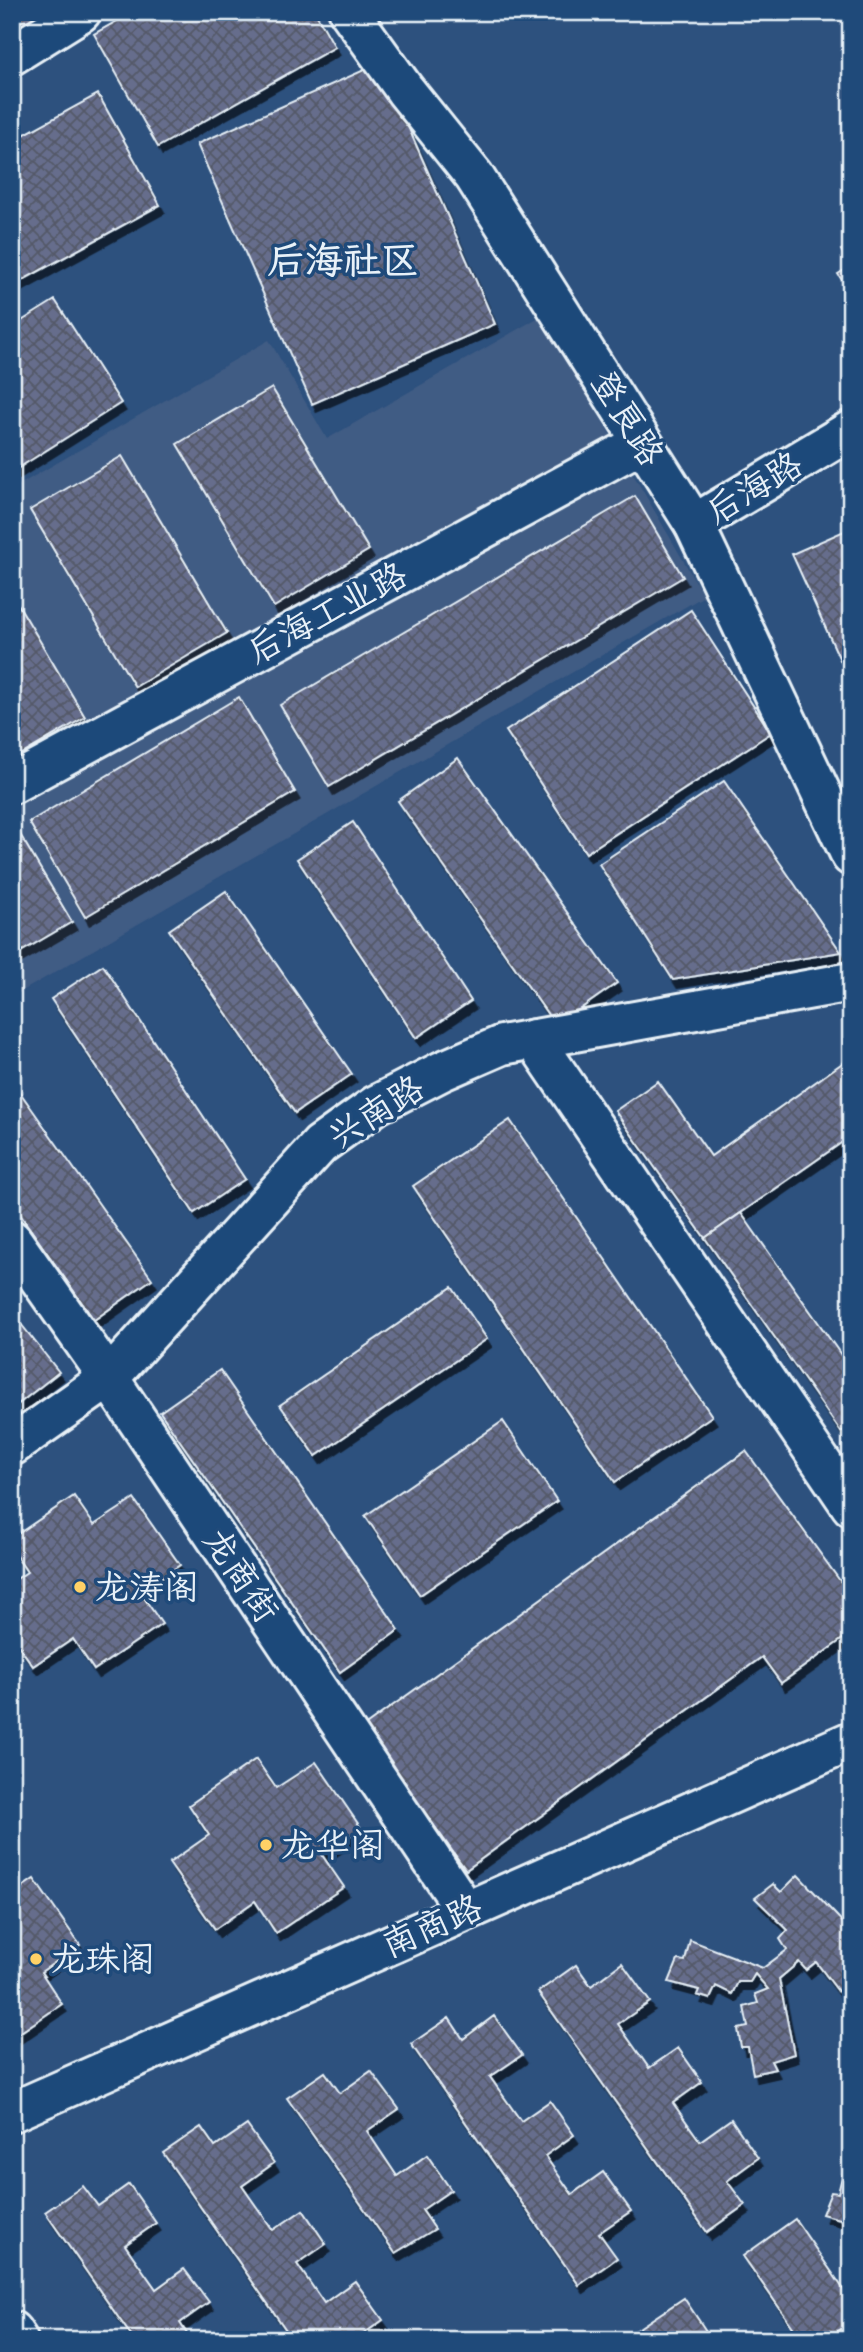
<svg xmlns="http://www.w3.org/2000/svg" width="863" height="2352" viewBox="0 0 863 2352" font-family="Caveat,'LXGW WenKai TC',sans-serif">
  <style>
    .built { fill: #415c84 }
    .building { fill: url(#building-cross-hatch); stroke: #e8f1f8; stroke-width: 2; filter: url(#shadow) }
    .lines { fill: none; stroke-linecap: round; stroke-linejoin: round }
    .minor-casing { stroke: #e8f1f8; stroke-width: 44 }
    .minor { stroke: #1f4a7a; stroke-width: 38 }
    .poi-dot { fill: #ffd166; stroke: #1f4a7a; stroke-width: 2.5 }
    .labels { text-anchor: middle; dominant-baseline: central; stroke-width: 7; stroke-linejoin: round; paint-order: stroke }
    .street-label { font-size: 35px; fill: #e8f1f8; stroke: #1f4a7a }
    .poi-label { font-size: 35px; fill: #e8f1f8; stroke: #1f4a7a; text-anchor: start }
    .quarter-label { font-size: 38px; font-weight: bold; fill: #e8f1f8; stroke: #1f4a7a }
  </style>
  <defs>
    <pattern id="building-cross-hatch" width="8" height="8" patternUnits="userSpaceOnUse" patternTransform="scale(1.75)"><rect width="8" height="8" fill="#666d8c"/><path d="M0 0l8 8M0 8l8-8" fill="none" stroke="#545968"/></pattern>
    <filter id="shadow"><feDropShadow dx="4.5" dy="8" stdDeviation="0" flood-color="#0009"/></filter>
  </defs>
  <rect width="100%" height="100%" fill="#2d517e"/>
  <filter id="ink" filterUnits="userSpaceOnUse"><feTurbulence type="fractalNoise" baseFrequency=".0143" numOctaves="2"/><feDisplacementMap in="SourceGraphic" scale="14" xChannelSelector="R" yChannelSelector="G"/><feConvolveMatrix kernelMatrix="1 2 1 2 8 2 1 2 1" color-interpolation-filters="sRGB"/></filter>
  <g filter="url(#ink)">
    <!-- built -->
    <path class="built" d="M541,316l163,280 -692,401v-508l257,-149 58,99z"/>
    <!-- building -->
    <g class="building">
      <path d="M12,12h39l-39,24z"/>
      <path d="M133,12h182l20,35 -177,100 -64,-113z"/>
      <path d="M380,63l115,261 -183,80 -115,-260z"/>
      <path d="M98,94l62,111 -148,81v-145z"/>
      <path d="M851,244v22l-10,-16z"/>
      <path d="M851,266v28l-13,-20z"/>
      <path d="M55,300l66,103 -109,69v-145z"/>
      <path d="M272,388l97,162 -95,57 -97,-163z"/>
      <path d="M122,456l105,177 -92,54 -105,-177z"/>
      <path d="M635,496l48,81 -354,210 -49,-82z"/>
      <path d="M851,528v156l-59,-130z"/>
      <path d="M12,594l73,123 -73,43z"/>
      <path d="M691,610l80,123 -185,120 -80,-122z"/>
      <path d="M239,697l56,95 -210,125 -56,-95z"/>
      <path d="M458,758l159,225 -61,43 -158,-225z"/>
      <path d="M724,781l117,171 -168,28 -74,-116z"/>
      <path d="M353,822l118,179 -55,37 -119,-179z"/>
      <path d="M18,831l54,91 -60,35v-123z"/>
      <path d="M226,891l126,183 -57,39 -126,-183z"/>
      <path d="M103,965l142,214 -51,34 -143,-214z"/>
      <path d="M851,1057v79l-146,102 -90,-127 43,-30 53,75z"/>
      <path d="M12,1081l140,198 -58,41 -82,-117z"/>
      <path d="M510,1120l202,296 -97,66 -202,-296z"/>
      <path d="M741,1213l110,156v57l-10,6 -136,-194z"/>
      <path d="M452,1287l35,52 -171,117 -36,-51z"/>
      <path d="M21,1324l38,48 -47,37v-78z"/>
      <path d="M220,1370l179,260 -59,42 -180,-260z"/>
      <path d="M503,1421l54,80 -137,94 -55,-79z"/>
      <path d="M746,1451l105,145v37l-70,50 -19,-26 -296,213 -103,-143z"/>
      <path d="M74,1496l20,29 40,-26 46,66 -40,27 22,32 -68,46 -21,-31 -40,27 -21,-30v-54l15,-10 -15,-22v-12z"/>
      <path d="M256,1759l20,29 40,-26 45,66 -39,27 22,32 -68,46 -21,-32 -40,28 -46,-66 40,-28 -20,-30z"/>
      <path d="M798,1875l53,56v62l-7,6 -28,-37 -10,8 -7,-8 -20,17 15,75 -23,7 4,8 -22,5 -5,-27h-7l-3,-18 10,-2 -4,-20 14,-4 -3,-9 13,-5 -13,-15 -5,8h-12l-6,12 -16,-8 -6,13 -13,-4 2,-5 -30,-8 9,-22 7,1 5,-21 73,28 24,-18 -7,-11 8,-9 -33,-32 18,-14 8,8z"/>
      <path d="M34,1879l46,66 -39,27 21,32 -50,34v-144z"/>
      <path d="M622,1963l28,39 -32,22 31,44 29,-20 24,34 -29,21 27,38 31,-22 27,39 -31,23 18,24 -38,27 -169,-240 38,-27 15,21z"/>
      <path d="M494,2016l28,39 -32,22 31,44 29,-20 24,34 -29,21 27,38 31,-22 28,39 -32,22 18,25 -38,27 -168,-241 38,-26 14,21z"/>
      <path d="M371,2071l28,38 -32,22 30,45 30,-21 24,35 -29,20 13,19 -40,24 -108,-155 38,-26 15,21z"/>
      <path d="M247,2125l27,38 -32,23 31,44 30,-20 23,34 -29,20 27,39 31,-22 28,39 -28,20h-62l-130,-187 38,-26 14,20z"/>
      <path d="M843,2173l8,3v46l-29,-8 9,-22 7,1z"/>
      <path d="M129,2184l27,39 -31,22 31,44 28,-20 25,33 -29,21 11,17h-57l-89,-128 38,-26 15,20z"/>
      <path d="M795,2219l56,81v22l-26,18h-23l-59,-84z"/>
      <path d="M684,2298l28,42h-73l-6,-8z"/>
    </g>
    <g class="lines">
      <!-- minor casing -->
      <g class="minor-casing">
        <g id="minor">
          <path d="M349,12l56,78 69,86 220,348 157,332"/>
          <path d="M12,55l69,-43"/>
          <path d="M694,524l157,-94"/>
          <path d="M12,784l630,-341"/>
          <path d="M534,1039l317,467"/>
          <path d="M12,1240l97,138 357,533"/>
          <path d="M12,1446l97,-68 211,-233 56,-40 66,-34 60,-26 349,-63"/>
          <path d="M12,2112l839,-371"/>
          <path d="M12,2331l6,9"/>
        </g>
      </g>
      <!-- minor -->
      <use href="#minor" class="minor"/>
    </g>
  </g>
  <!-- markers -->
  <g class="poi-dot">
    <circle cx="80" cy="1587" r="7"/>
    <circle cx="266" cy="1845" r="7"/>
    <circle cx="36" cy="1959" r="7"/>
  </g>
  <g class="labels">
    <!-- street labels -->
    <g class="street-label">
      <text transform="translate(627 418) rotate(58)">登良路</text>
      <text transform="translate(754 488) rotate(-31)">后海路</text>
      <text transform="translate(327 613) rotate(-28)">后海工业路</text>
      <text transform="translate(376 1112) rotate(-32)">兴南路</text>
      <text transform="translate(241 1575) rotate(56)">龙商街</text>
      <text transform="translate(432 1926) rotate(-24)">南商路</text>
    </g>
    <!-- poi labels -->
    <g class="poi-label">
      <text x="94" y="1587">龙涛阁</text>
      <text x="280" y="1845">龙华阁</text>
      <text x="50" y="1959">龙珠阁</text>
    </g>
    <!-- quarter labels -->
    <g class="quarter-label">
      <text x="343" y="260">后海社区</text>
    </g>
  </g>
  <!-- margin -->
  <rect width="863" height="2352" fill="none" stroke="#1f4a7a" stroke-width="42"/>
  <rect x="21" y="21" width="821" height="2310" fill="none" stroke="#e8f1f8" stroke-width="2.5" filter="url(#ink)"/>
</svg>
